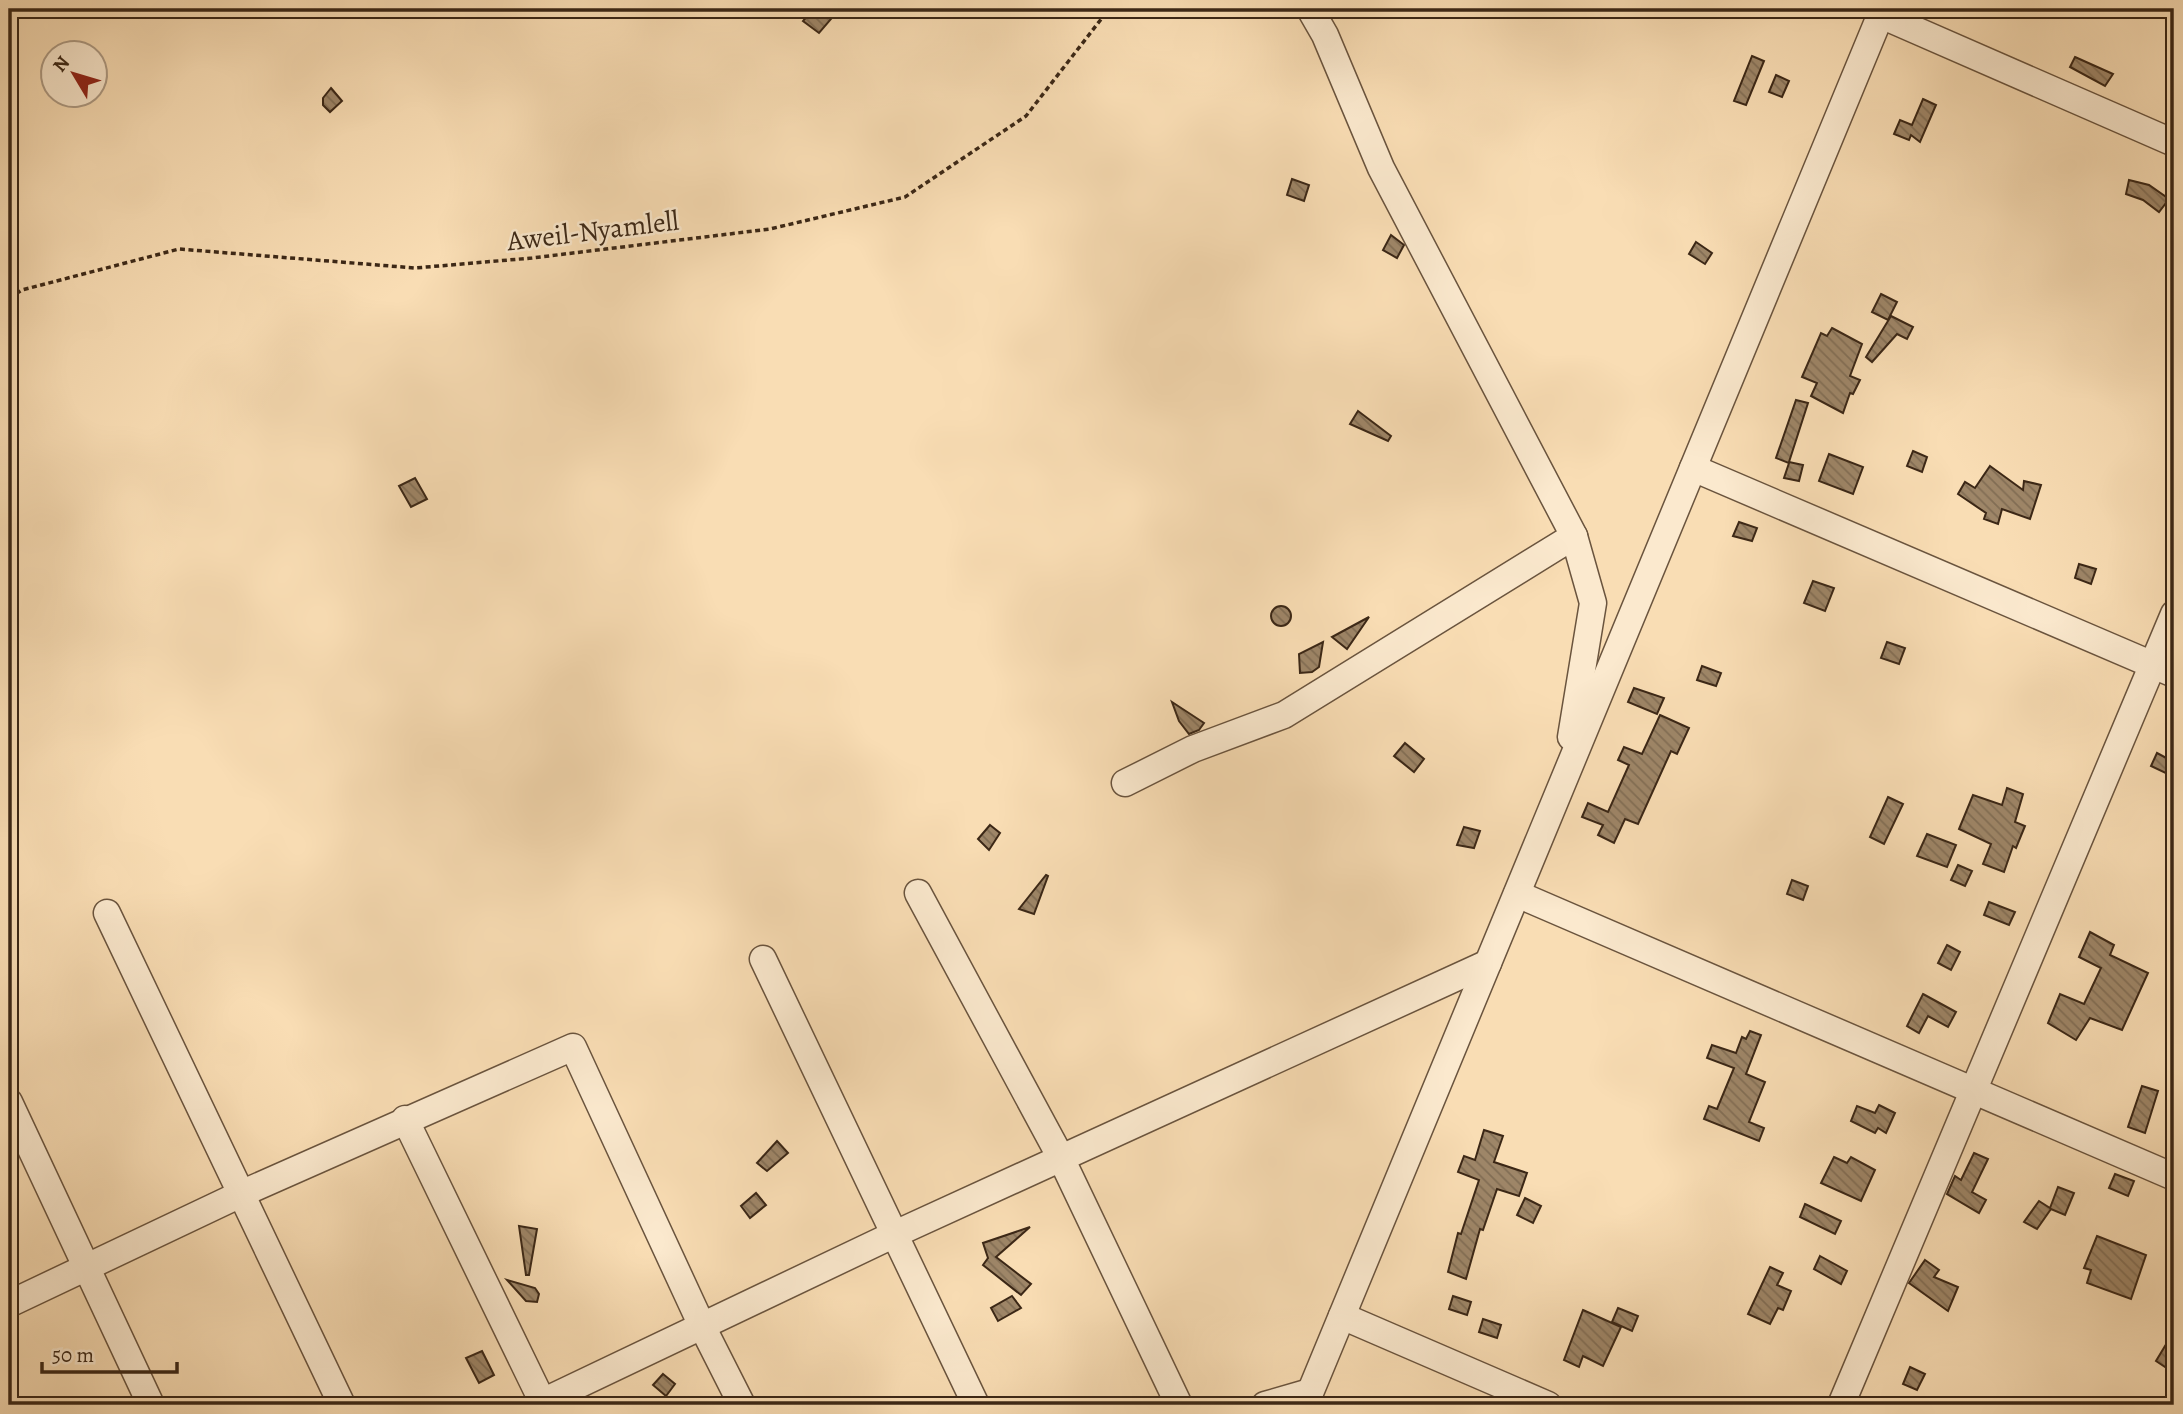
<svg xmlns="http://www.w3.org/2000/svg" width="2183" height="1414" viewBox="0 0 2183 1414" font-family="Alegreya,serif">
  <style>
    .building { fill: url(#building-back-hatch); stroke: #3b2716; stroke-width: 2 }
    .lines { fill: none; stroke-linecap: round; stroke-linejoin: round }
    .minor-casing { stroke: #6a543e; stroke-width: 29 }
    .path { stroke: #3b2716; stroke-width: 3.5; stroke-dasharray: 5 3.5; stroke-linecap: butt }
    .minor { stroke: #fbe9ce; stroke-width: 26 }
    .labels { text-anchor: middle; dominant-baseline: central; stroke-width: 5; stroke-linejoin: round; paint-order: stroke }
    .street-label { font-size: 28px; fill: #3b2716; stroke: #fbe9ce }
  </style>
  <defs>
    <pattern id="building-back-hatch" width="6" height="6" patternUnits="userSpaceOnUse" patternTransform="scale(1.75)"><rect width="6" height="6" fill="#9e8668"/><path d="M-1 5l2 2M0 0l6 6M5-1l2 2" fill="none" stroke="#826e55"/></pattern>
  </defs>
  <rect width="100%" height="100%" fill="#f9ddb4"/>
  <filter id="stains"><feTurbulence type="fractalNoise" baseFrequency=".00286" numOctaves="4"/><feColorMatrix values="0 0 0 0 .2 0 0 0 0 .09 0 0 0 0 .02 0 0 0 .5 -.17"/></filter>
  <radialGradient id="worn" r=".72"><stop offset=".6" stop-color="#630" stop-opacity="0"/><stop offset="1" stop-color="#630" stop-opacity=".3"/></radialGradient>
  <!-- building -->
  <g class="building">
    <path d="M813,9h5l13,10 -12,14 -16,-12z"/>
    <path d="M1752,56l12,5 -18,44 -12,-4z"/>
    <path d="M2075,57l38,17 -8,12 -35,-19z"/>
    <path d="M1776,75l13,6 -7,16 -13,-5z"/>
    <path d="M331,88l11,13 -12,11 -7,-7v-7z"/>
    <path d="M1923,99l13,6 -16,37 -9,-7 -2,5 -15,-6 6,-14 12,5z"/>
    <path d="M1292,179l17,6 -5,16 -17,-6z"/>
    <path d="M2129,180l20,5 20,14 -10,13 -16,-12 -17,-6z"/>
    <path d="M1391,235l13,10 -7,13 -14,-8z"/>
    <path d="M1696,242l16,11 -7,11 -16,-10z"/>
    <path d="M1881,294l16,8 -9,18 -16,-8z"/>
    <path d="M1891,316l22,11 -6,12 -10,-5 -25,28 -6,-5z"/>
    <path d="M1832,328l30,16 -12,32 10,4 -7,14 -3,-1 -7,20 -32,-17 6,-13 -15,-6 19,-44 6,3z"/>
    <path d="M1796,400l12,3 -19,59 14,3 -4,16 -15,-3 5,-15 -13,-5z"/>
    <path d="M1358,411l33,25 -3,5 -38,-17z"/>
    <path d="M1913,451l14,6 -5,15 -15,-6z"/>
    <path d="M1829,454l34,13 -10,27 -34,-13z"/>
    <path d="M1990,466l33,24 1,-9 17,4 -11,34 -28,-10 -4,15 -14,-5 2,-6 -28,-19 7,-12 10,6z"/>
    <path d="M415,478l12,21 -16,8 -12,-21z"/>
    <path d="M1739,522l18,6 -5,13 -19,-5z"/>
    <path d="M2079,564l17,5 -5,15 -16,-6z"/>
    <path d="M1813,581l21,7 -9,23 -21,-8z"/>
    <circle cx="1281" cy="616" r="10"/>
    <path d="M1369,617l-22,32 -15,-12z"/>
    <path d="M1323,642l-4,25 -7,5 -12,1 -1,-19z"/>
    <path d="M1887,642l18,6 -6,16 -18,-6z"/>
    <path d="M1702,666l19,7 -5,13 -19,-6z"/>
    <path d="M1634,688l30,10 -7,16 -29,-12z"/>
    <path d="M1172,702l32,21 -5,7 -10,4 -10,-13z"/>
    <path d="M1660,715l29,13 -12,26 -6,-3 -33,73 -13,-5 -11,24 -16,-8 5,-10 -21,-8 6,-14 20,9 21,-47 -11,-5 6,-13 18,7z"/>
    <path d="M1405,743l19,16 -10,13 -20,-16z"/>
    <path d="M2157,753l17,9v15l-23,-11z"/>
    <path d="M2007,788l16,6 -8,28 10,4 -9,22 -3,-2 -9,26 -21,-8 8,-20 -32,-15 14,-34 29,10z"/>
    <path d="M1888,797l15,7 -19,40 -14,-7z"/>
    <path d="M990,825l10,8 -11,17 -11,-11z"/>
    <path d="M1464,827l16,4 -6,17 -17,-3z"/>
    <path d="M1927,834l29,11 -9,22 -30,-11z"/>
    <path d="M1958,865l14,6 -7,15 -14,-6z"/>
    <path d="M1046,875l2,1 -14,38 -15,-5z"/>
    <path d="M1792,880l16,6 -5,14 -16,-6z"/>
    <path d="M1989,902l26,10 -6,13 -25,-10z"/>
    <path d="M2090,932l24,13 -4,10 38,18 -26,57 -32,-12 -14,22 -28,-17 12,-29 24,10 17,-36 -22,-11z"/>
    <path d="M1947,945l13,7 -9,18 -13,-7z"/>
    <path d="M1923,994l33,18 -8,15 -20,-11 -9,17 -12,-7z"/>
    <path d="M1750,1031l11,4 -15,39 19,8 -16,40 15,6 -5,13 -55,-22 5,-13 8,3 17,-41 -27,-10 5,-13 24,8 6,-16 4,2z"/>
    <path d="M2142,1086l16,5 -13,42 -17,-6z"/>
    <path d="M1879,1105l16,8 -9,20 -8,-5 -3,5 -24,-12 6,-15 18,7z"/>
    <path d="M1484,1130l19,6 -9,26 33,11 -8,23 -22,-7 -14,41 -3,-1 -14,50 -18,-7 10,-39 3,1 18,-54 -21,-8 6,-16 11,4z"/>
    <path d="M777,1141l11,12 -21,18 -10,-8z"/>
    <path d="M1974,1153l14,6 -16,33 14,8 -7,13 -32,-19 8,-18 6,4z"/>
    <path d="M1834,1157l13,6 4,-6 24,13 -14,31 -40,-18z"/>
    <path d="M2115,1174l19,7 -6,15 -19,-8z"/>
    <path d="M2058,1187l16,6 -9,22 -14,-6 -14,20 -13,-7 15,-21 11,7z"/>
    <path d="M756,1193l10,12 -16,13 -9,-12z"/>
    <path d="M1525,1198l16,8 -8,17 -16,-8z"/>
    <path d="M1805,1204l36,17 -6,13 -35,-17z"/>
    <path d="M519,1226l18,3 -8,46h-3z"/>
    <path d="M1030,1227l-34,30 35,27 -10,11 -38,-30 5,-7 -5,-15z"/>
    <path d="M2097,1236l49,19 -15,44 -44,-16 4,-13 -7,-2z"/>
    <path d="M1820,1256l27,15 -6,13 -27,-15z"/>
    <path d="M1925,1260l14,10 -5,7 24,10 -10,24 -39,-28z"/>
    <path d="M1770,1267l13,6 -6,12 14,6 -8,19 -5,-2 -8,16 -22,-10z"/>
    <path d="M507,1280l28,8 4,6 -2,8 -11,-1z"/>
    <path d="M1012,1296l9,12 -23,13 -7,-13z"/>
    <path d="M1453,1296l18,6 -4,13 -18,-6z"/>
    <path d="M1618,1308l20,8 -6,15 -20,-9z"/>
    <path d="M1583,1310l38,17 -18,39 -20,-10 -4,11 -15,-7z"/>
    <path d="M1483,1319l18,6 -4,13 -18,-6z"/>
    <path d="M2174,1331v42l-18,-12z"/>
    <path d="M482,1351l12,24 -15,8 -13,-25z"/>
    <path d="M1910,1367l15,7 -8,16 -14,-6z"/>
    <path d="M663,1374l12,10 -9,12 -13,-11z"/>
  </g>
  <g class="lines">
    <!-- minor casing -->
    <g class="minor-casing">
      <g id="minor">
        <path d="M1310,9l15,26 56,133 193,368"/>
        <path d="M1881,9v6l293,128"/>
        <path d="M1693,468l481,206"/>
        <path d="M1125,783l68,-34 91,-34 290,-179 19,67 -22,134"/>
        <path d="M918,893l143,265 118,247"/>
        <path d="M1517,894l657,283"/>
        <path d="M107,913l235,492"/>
        <path d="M763,959l213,446"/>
        <path d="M9,1102l142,303"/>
        <path d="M405,1119l139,286"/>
        <path d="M9,1304l234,-111 330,-146 129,279 40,79"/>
        <path d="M1342,1316l206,89"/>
        <path d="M536,1405l359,-171 593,-271"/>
        <path d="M1265,1405l45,-13"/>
        <path d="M1305,1405l578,-1396"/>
        <path d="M1841,1405l333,-791"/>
      </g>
    </g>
    <!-- path -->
    <path class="path" d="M9,298l13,-8 157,-41 236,19 117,-10 238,-29 135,-32 121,-81 83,-107"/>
    <!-- minor -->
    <use href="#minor" class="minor"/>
  </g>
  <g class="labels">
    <!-- street labels -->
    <g class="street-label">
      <text transform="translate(593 231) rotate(-7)">Aweil-Nyamlell</text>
    </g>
  </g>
  <!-- margin -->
  <rect width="2183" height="1414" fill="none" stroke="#f9ddb4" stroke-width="35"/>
  <rect x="10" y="10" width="2162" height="1393" fill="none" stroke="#3b2716" stroke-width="3.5"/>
  <rect x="18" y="18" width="2148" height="1379" fill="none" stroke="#3b2716" stroke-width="2"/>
  <!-- north arrow -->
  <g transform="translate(74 74) rotate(308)"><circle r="33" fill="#fbe9ce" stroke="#ae9b84" stroke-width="2"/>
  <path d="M0-5L12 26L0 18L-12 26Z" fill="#8f2418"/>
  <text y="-10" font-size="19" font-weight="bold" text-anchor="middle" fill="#3b2716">N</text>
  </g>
  <!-- scale -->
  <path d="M42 1362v10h135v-10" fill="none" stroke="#3b2716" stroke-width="3.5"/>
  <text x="52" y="1362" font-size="21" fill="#3b2716" stroke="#fbe9ce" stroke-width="5" paint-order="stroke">50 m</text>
  <rect width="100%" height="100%" filter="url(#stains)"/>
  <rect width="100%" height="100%" fill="url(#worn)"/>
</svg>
